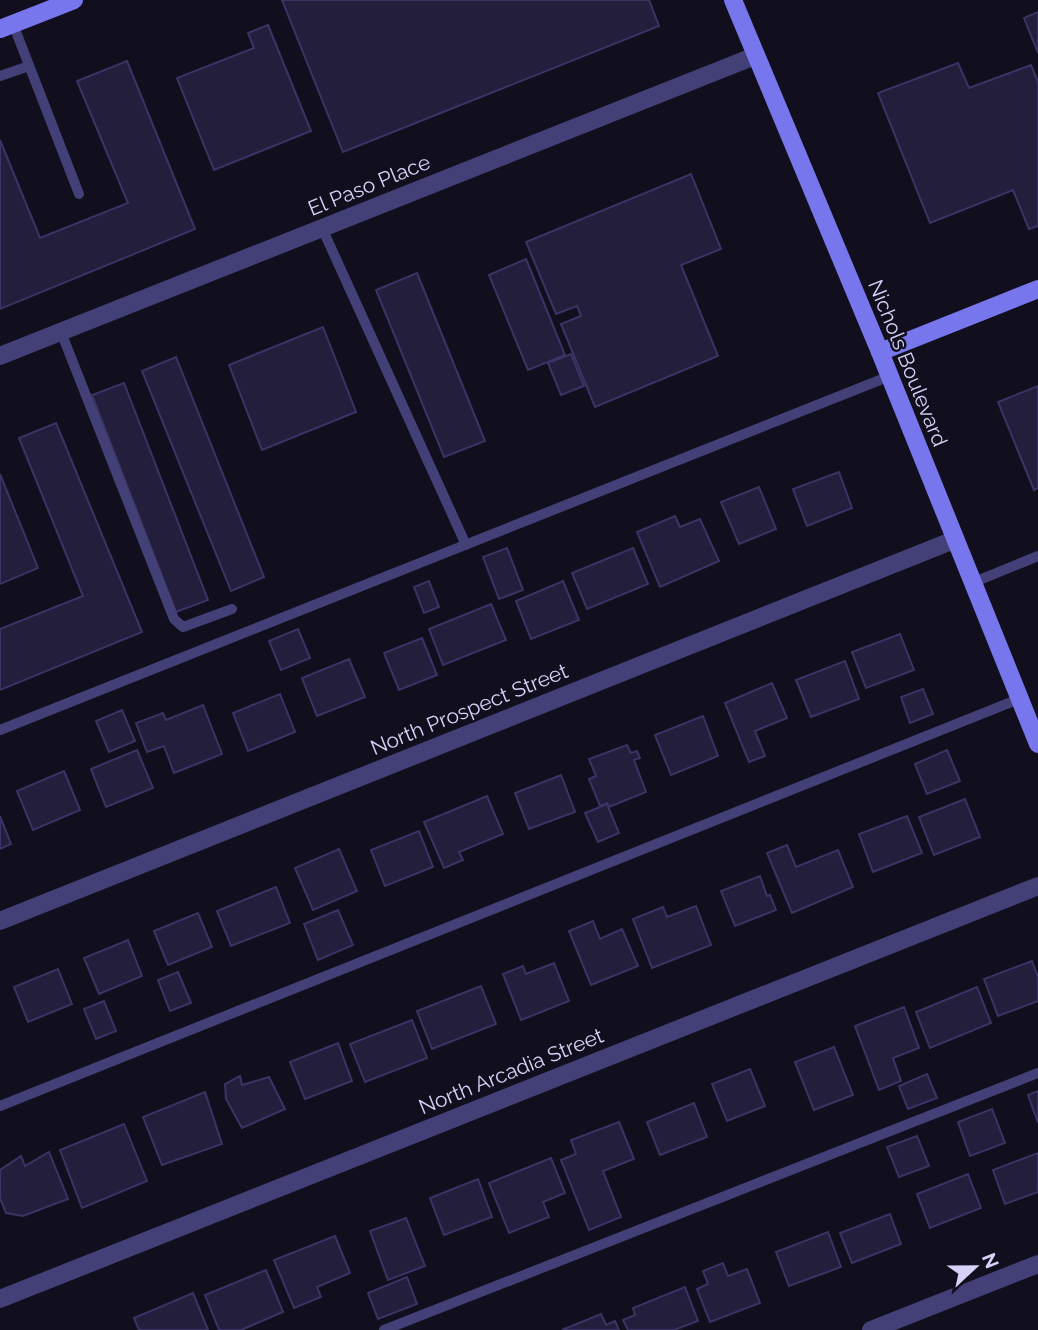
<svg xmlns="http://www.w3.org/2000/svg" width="1038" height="1330" viewBox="0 0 1038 1330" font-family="Raleway,sans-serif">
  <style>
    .building { fill: #231e3c; stroke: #3c3365; stroke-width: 2 }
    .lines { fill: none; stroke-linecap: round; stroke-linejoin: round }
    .lane { stroke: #424077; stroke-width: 10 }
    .street { stroke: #424077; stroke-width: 18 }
    .secondary { stroke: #7776ec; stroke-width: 18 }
    .labels { text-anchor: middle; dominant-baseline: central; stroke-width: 5; stroke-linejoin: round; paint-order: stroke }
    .street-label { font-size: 21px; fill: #d6d2f9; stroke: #110f1e }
  </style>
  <rect width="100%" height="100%" fill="#110f1e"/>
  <!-- building -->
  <g class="building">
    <path d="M282,0h367l10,26 -316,126z"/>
    <path d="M1038,12v41l-14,-35z"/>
    <path d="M268,25l43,106 -97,39 -37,-92 77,-30 -6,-15z"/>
    <path d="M127,61l68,168 -195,80v-169l40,98 88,-35 -51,-122z"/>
    <path d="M958,63l11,25 62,-23 7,17v144l-9,3 -16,-39 -83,33 -52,-130z"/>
    <path d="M691,174l30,75 -40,16 37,91 -123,51 -34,-83 20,-8 -4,-10 -21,8 -30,-72z"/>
    <path d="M526,259l39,96 -37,15 -39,-95z"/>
    <path d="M417,273l68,168 -41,16 -68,-167z"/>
    <path d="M323,327l33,85 -94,38 -33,-85z"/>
    <path d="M571,354l13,32 -23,9 -13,-32z"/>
    <path d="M176,357l88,220 -33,14 -89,-220z"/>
    <path d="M124,383l84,217 -32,12 -84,-217z"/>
    <path d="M1038,386v102l-4,2 -36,-88z"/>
    <path d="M56,423l86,209 -142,58v-61l83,-33 -64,-158z"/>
    <path d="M839,472l13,36 -45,18 -14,-37z"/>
    <path d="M0,474l38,94 -38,16z"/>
    <path d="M759,487l17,42 -37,15 -18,-42z"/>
    <path d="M675,516l5,11 20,-8 19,42 -59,26 -23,-55z"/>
    <path d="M507,548l16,42 -24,9 -16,-42z"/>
    <path d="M633,548l15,36 -61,25 -15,-36z"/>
    <path d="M429,581l10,26 -15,6 -10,-26z"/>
    <path d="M563,581l16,39 -48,19 -15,-38z"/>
    <path d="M491,604l15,36 -63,25 -14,-36z"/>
    <path d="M298,629l12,29 -29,12 -12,-29z"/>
    <path d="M900,634l14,36 -48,18 -14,-36z"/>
    <path d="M422,638l15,37 -38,15 -15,-37z"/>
    <path d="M349,659l16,38 -48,19 -15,-38z"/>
    <path d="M845,661l14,38 -48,18 -15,-37z"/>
    <path d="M772,683l15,35 -32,13 10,25 -16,6 -24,-59z"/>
    <path d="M923,689l10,25 -23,9 -9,-26z"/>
    <path d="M280,694l15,38 -47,19 -15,-38z"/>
    <path d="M203,705l19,49 -48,19 -10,-27 -17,6 -11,-29 27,-10 3,7z"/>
    <path d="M122,710l13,31 -26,11 -13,-31z"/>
    <path d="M703,716l15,40 -47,19 -16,-40z"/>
    <path d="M627,745l4,8 6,-2 3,7 -6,2 12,32 -37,15 -2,-4 -7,3 -11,-27 7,-3 -7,-17z"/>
    <path d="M137,750l16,38 -47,19 -15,-38z"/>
    <path d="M947,750l13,31 -33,13 -12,-30z"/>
    <path d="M64,771l16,39 -47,20 -16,-39z"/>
    <path d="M561,775l14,37 -46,17 -14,-36z"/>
    <path d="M487,796l16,38 -44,18 4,8 -19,8 -20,-46z"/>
    <path d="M965,799l15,38 -46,18 -15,-38z"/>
    <path d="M607,804l12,29 -21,9 -13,-29z"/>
    <path d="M0,816l11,28 -11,5z"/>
    <path d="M907,816l15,37 -49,19 -14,-38z"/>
    <path d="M419,831l14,36 -48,19 -14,-36z"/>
    <path d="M787,845l9,22 42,-17 15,37 -61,26 -25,-60z"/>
    <path d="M339,849l18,42 -44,19 -18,-42z"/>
    <path d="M760,876l7,20 3,-1 6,15 -41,16 -14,-35z"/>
    <path d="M276,887l14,36 -59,23 -14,-35z"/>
    <path d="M696,906l15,39 -59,23 -19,-49 30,-12 4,10z"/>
    <path d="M338,910l15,35 -35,15 -14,-36z"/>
    <path d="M198,913l14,34 -44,18 -14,-34z"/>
    <path d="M593,921l7,18 22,-10 16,37 -47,19 -22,-54z"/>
    <path d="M128,940l14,36 -43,18 -15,-36z"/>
    <path d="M1032,961l6,16v24l-40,15 -14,-37z"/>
    <path d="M554,963l15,38 -48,19 -18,-46 20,-8 3,8z"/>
    <path d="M58,969l14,35 -44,18 -14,-35z"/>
    <path d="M178,972l13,31 -21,8 -12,-31z"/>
    <path d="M481,986l15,38 -64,25 -15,-38z"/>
    <path d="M977,987l14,36 -61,25 -14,-36z"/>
    <path d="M104,1001l12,30 -20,8 -12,-30z"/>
    <path d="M904,1007l15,41 -26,10 8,23 -22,9 -24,-64z"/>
    <path d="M412,1020l15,38 -62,24 -15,-38z"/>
    <path d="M338,1043l14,38 -47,18 -15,-37z"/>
    <path d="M834,1047l19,48 -39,15 -19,-48z"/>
    <path d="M750,1069l15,37 -38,15 -15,-37z"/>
    <path d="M927,1074l10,24 -29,11 -9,-23z"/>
    <path d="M240,1076l2,9 27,-8 16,32 -43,19 -16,-29 -1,-15z"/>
    <path d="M1038,1091v32l-10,-28z"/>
    <path d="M205,1092l17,52 -60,21 -19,-48z"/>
    <path d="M694,1103l13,34 -47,18 -13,-33z"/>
    <path d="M992,1109l13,34 -35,13 -12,-34z"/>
    <path d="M619,1122l15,37 -31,12 18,46 -32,13 -28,-70 15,-6 -5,-14z"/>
    <path d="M124,1124l23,57 -65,27 -22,-58z"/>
    <path d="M917,1136l12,30 -30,11 -12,-30z"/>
    <path d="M49,1152l19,47 -45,17 -17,-3 -6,-15v-28l21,-14 4,10z"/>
    <path d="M1038,1153v39l-33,12 -12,-34z"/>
    <path d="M551,1158l14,35 -22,9 6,15 -40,16 -20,-50z"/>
    <path d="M968,1174l13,34 -51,20 -13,-34z"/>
    <path d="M478,1179l14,38 -48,18 -14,-37z"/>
    <path d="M890,1214l11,30 -49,19 -12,-30z"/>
    <path d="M406,1218l19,48 -37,14 -18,-49z"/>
    <path d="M828,1232l13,35 -52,19 -13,-34z"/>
    <path d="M335,1236l15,37 -33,14 4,10 -27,11 -20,-48z"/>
    <path d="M723,1263l5,13 19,-7 13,34 -50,19 -13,-33 11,-5 -5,-13z"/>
    <path d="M266,1270l17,42 -42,18h-22l-14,-35z"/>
    <path d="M407,1277l10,27 -39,15 -10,-26z"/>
    <path d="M685,1287l13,34 -24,9h-46l-5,-10 12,-5 -2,-7z"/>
    <path d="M193,1293l15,37h-69l-5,-12z"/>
    <path d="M601,1314l5,11 9,-4 4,9h-57z"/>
  </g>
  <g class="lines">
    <!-- lane -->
    <g class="lane">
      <path d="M13,24l66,170"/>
      <path d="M0,76l29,-10"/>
      <path d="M322,228l144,317"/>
      <path d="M61,332l113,287 9,8 49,-18"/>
      <path d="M972,583l66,-27"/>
      <path d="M0,730l890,-354"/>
      <path d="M0,1106l1019,-407"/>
      <path d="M384,1330l654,-257"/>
    </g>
    <!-- street -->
    <g class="street">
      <path d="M0,356l755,-300"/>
      <path d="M0,921l954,-381"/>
      <path d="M0,1299l1038,-413"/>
      <path d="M871,1330l167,-66"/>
    </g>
    <!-- secondary -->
    <g class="secondary">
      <path d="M733,0l147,352 158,392"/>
      <path d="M0,29l74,-29"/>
      <path d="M880,352l158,-63"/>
    </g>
  </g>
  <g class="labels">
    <!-- street labels -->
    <g class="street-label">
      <text transform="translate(369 185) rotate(-22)">El Paso Place</text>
      <text transform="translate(908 363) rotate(68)">Nichols Boulevard</text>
      <text transform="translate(469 709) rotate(-22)">North Prospect Street</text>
      <text transform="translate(511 1071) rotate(-22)">North Arcadia Street</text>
    </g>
  </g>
  <!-- north arrow -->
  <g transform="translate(975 1267) rotate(68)" stroke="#110f1e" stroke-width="5" paint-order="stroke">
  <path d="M0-5L12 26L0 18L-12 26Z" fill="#d6d2f9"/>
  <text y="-10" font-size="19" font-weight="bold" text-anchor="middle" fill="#d6d2f9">N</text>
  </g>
</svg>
